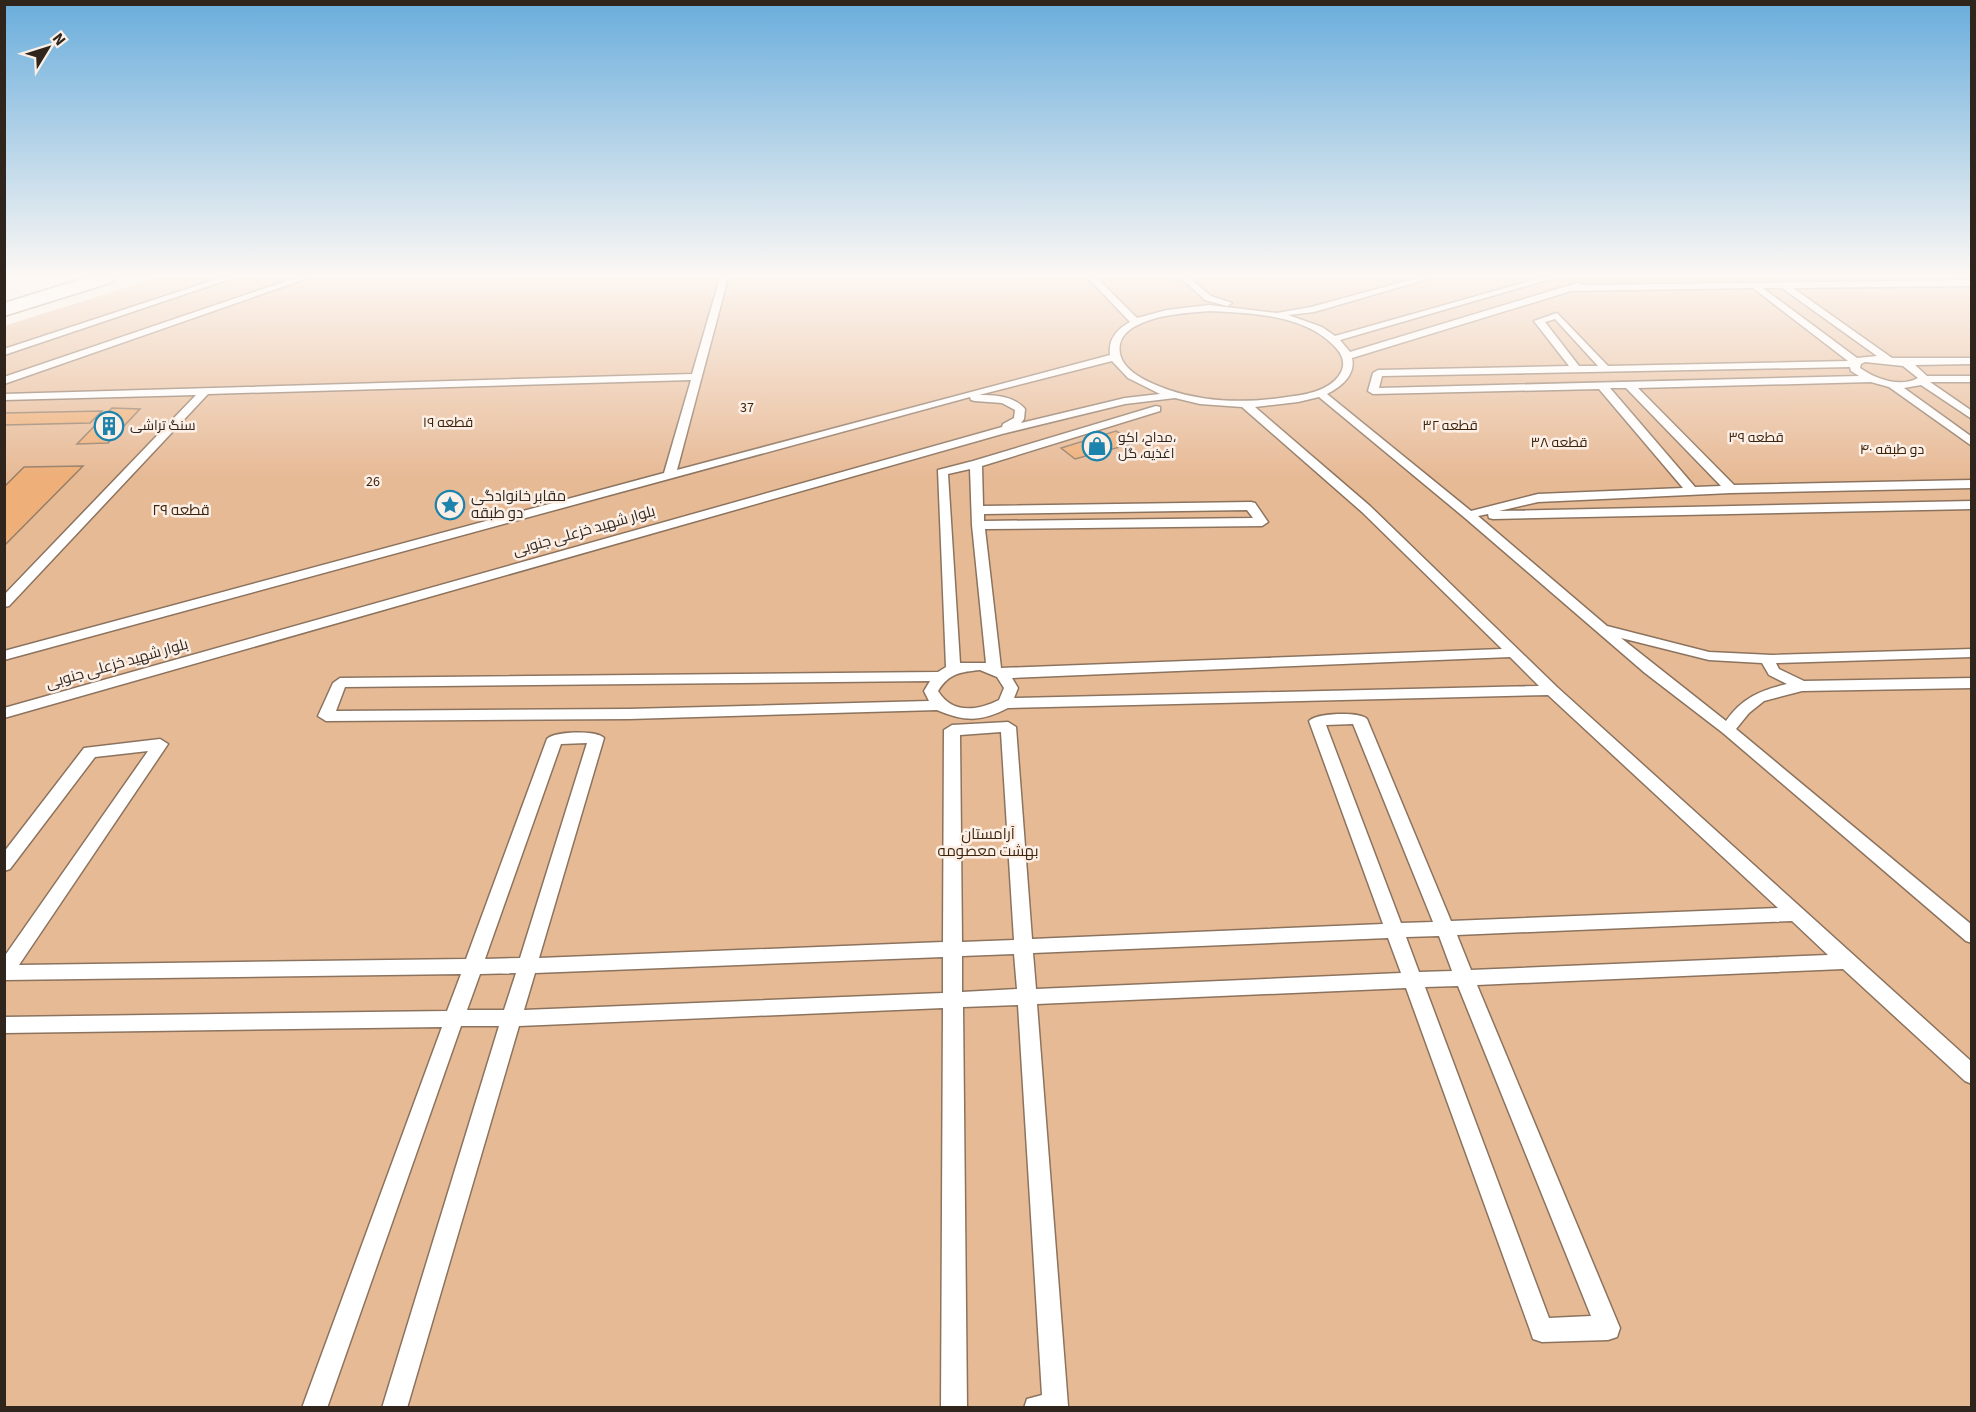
<svg xmlns="http://www.w3.org/2000/svg" width="1976" height="1412" viewBox="0 0 1976 1412" font-family="'Source Sans 3',Cairo,sans-serif">
  <style>
    .green { fill: #e7ba96 }
    .building { fill: #eeaf78; stroke: #977e68; stroke-width: 1.5 }
    .lines { fill: none; stroke-linecap: round; stroke-linejoin: round }
    .lane-casing { stroke: #8c735e; stroke-width: 3 }
    .highway-casing { stroke: #8c735e; stroke-width: 3 }
    .lane { fill: #fff; fill-rule: evenodd }
    .highway { fill: #fff; fill-rule: evenodd }
    .labels { text-anchor: middle; dominant-baseline: central; stroke-width: 5; stroke-linejoin: round; paint-order: stroke }
    .far-park-label { font-size: 14px; fill: #3e240c; stroke: #fbefe6 }
    .far-poi-label { font-size: 14px; fill: #30251d; stroke: #fbefe6; text-anchor: start }
    .poi-label { font-size: 15px; fill: #30251d; stroke: #fbefe6; text-anchor: start }
    .park-label { font-size: 15px; fill: #3e240c; stroke: #fbefe6 }
    .street-label { font-size: 15px; fill: #30251d; stroke: #fbefe6 }
  </style>
  <rect width="100%" height="100%" fill="#fbefe6"/>
  <!-- green -->
  <path class="green" d="M157,278h1814v1129h-1966l-1,-1081z"/>
  <!-- building -->
  <g class="building">
    <path d="M112,408l28,1 -32,34 -31,1z"/>
    <path d="M102,411l-12,12 -86,2v-12z"/>
    <path d="M1116,431l19,12 -60,16 -14,-11z"/>
    <path d="M83,466l-79,80v-59l20,-20z"/>
  </g>
  <g class="lines">
    <!-- lane casing -->
    <g class="lane-casing">
      <g id="lane">
        <path d="M220,278h13l-229,77v-6z"/>
        <path d="M295,278h13l-304,106v-7z"/>
        <path d="M720,278h8l-51,192 433,-115c-2,-16 7,-26 20,-33l-42,-44h9l40,40 30,-8 42,-5 68,8 34,-6 106,-29h14l-117,34 -26,3 34,12 13,9 205,-58h14l-214,62 10,12 227,-69 4,2 391,-5v6l-179,2 99,70h80v6l-57,1 12,11h45v6h-42l42,29v8l-51,-34 -17,3 68,49v9l-83,-59 -18,-5 -233,6 96,97 238,-5v8l-241,5 -193,9 -39,9 473,-10v8l-479,10 -4,-1 -1,-4 -10,2 129,110 102,26 63,3 200,-6v8l-196,6 3,6 25,12 168,-3v10l-170,3 -38,10 -15,12 -13,16 236,196v18l-6,-2 -243,-208 -78,-60 -180,-155 -146,-121 -21,5 -43,5 115,99 187,181 415,375v22l-7,-3 -122,-112 -366,16 143,343 -3,9 -9,3 -66,2 -9,-3 -3,-9 -124,-342 -369,16 31,402 -44,2 3,-9 15,-4 -24,-390 -55,2 4,401h-26l2,-400 -424,18 -112,382h-25l117,-382h-38l-134,382h-25l140,-381 -438,6v-16l443,-6 14,-37 -457,6v-23l144,-206 -53,6 -85,112 -6,2v-19l80,-104 76,-9 8,5 -149,221 447,-6 81,-220c7,-8 50,-9 57,-1l-65,220 404,-16 1,-212 8,-5 56,-3 8,5 16,212 351,-15 -74,-203c7,-8 51,-10 58,-2l84,202 327,-13 -230,-213 -540,13c-27,14 -43,14 -71,2l-308,9 -303,2 -8,-5 15,-33 7,-5 598,-6 8,-5 -8,-197 35,-9 183,-55 4,1v4l-178,55 1,40 268,-4 4,1 13,19 -6,4 -277,3 16,139 501,-19 -140,-137 -120,-105 -42,-3 -25,-6 -50,6 -123,30 -998,284v-10l998,-281 1,-3 11,-6 1,-8 -13,-7 -27,-2 -4,-1 -1,-3 -966,263v-9l660,-178 27,-93 -483,14 -199,212 -5,1v-12l192,-200 -192,5v-6l688,-20zM1753,288l95,73 -240,5 -51,-53 -23,8 35,45 -191,4 -5,3 -5,18 5,3 226,-5 84,99 -145,6 -67,17 -144,-117c14,-7 29,-19 25,-36l219,-67zM1763,288h19l95,68 -20,2zM1209,311c42,2 98,3 128,38 5,6 8,13 5,21 -8,20 -36,25 -55,27 -39,6 -80,6 -118,-7 -19,-7 -54,-20 -49,-46 2,-10 12,-17 22,-21 21,-9 44,-10 67,-12zM1555,319l43,47h-19l-34,-44zM1112,361l16,17 32,16 -35,4 -104,25 3,-4 1,-10c-11,-13 -29,-14 -46,-14zM1865,362l38,4 15,12c-18,10 -42,1 -58,-10l1,-4zM1850,367l1,4 8,5 -480,12 3,-12zM1610,388h16l95,98 -26,1zM970,469l2,56 14,138h-26l-12,-189zM1247,510l6,8 -269,3v-7zM1621,638l88,22 53,3 7,12 18,9c-26,6 -45,14 -61,37zM1510,657l29,29 -525,12 4,-10 -6,-10zM980,670l17,7 7,11 -5,12c-22,11 -47,14 -61,-9 11,-18 23,-19 42,-21zM930,681l-6,10 5,10 -300,8 -293,2 9,-24zM1353,724l80,198 -32,1 -75,-198zM1001,732l13,208 -52,2 -2,-207zM587,743l-67,215 -35,1 76,-215zM1792,921l36,34 -357,15 -14,-35zM1439,936l13,35 -33,1 -13,-35zM1388,938l13,35 -365,16 -3,-36zM1014,954l3,35 -55,3v-36zM943,957v36l-419,17 11,-37zM516,973l-12,37h-37l13,-36zM1458,986l133,330 -42,2 -124,-331z"/>
        <path d="M1181,278h9l21,18 21,7 -5,3 -22,-6z"/>
      </g>
    </g>
    <!-- highway casing -->
    <g class="highway-casing">
      <path id="highway" d="M85,278h31l-3,4 -109,34v-13z"/>
    </g>
    <!-- lane -->
    <use href="#lane" class="lane"/>
    <!-- highway -->
    <use href="#highway" class="highway"/>
  </g>
  <!-- sky -->
  <linearGradient id="sky" x2="0" y2="1"><stop stop-color="#69addc"/><stop offset="0.58" stop-color="#fdf8f4"/><stop offset="1" stop-color="#fdf8f4" stop-opacity="0"/></linearGradient>
  <rect width="1976" height="476" fill="url(#sky)"/>
  <!-- icons -->
  <defs>
    <g id="building-ring" transform="scale(1.5)"><circle r="9.5" fill="#fbefe6" stroke="#1b83ac" stroke-width="1.5"/><path d="M-4-6H4V6H1V3H-1V6H-4ZM-2.5-4.3h1.7v1.8h-1.7ZM.8-4.3h1.7v1.8H.8ZM-2.5-1h1.7V.8h-1.7ZM.8-1h1.7V.8H.8Z" fill="#1b83ac"/></g>
    <g id="shop-ring" transform="scale(1.5)"><circle r="9.5" fill="#fbefe6" stroke="#1b83ac" stroke-width="1.5"/><path d="M-5-2.5h2.3a2.7 3.5 0 0 1 5.4 0H5L5.5 6h-11ZM-1.5-2.5h3a1.5 2.3 0 0 0-3 0Z" fill="#1b83ac"/></g>
    <g id="sight-ring" transform="scale(1.5)"><circle r="9.5" fill="#fbefe6" stroke="#1b83ac" stroke-width="1.5"/><path d="M0-6L1.8-2.2L6-1.7L2.9 1.2L3.7 5.4L0 3.3L-3.7 5.4L-2.9 1.2L-6-1.7L-1.8-2.2Z" fill="#1b83ac"/></g>
  </defs>
  <g fill-rule="evenodd">
    <use href="#building-ring" x="109" y="426"/>
    <use href="#shop-ring" x="1097" y="446"/>
    <use href="#sight-ring" x="450" y="505"/>
  </g>
  <g class="labels">
    <!-- far-park labels -->
    <g class="far-park-label">
      <text x="747" y="408">37</text>
      <text x="448" y="423">قطعه ۱۹</text>
      <text x="1450" y="426">قطعه ۳۲</text>
      <text x="1756" y="438">قطعه ۳۹</text>
      <text x="1559" y="443">قطعه ۳۸</text>
      <text x="1892" y="450">۴۰ دو طبقه</text>
      <text x="373" y="482">26</text>
    </g>
    <!-- far-poi labels -->
    <g class="far-poi-label">
      <text x="130" y="426">سنگ تراشی</text>
      <text x="1118" y="438">مداح، اکو،<tspan x="1118" dy="16">اغذیه، گل</tspan></text>
    </g>
    <!-- poi labels -->
    <g class="poi-label">
      <text x="471" y="496">مقابر خانوادگی<tspan x="471" dy="17">دو طبقه</tspan></text>
    </g>
    <!-- park labels -->
    <g class="park-label">
      <text x="181" y="510">قطعه ۲۹</text>
      <text x="988" y="834">آرامستان<tspan x="988" dy="17">بهشت معصومه</tspan></text>
    </g>
    <!-- street labels -->
    <g class="street-label">
      <text transform="translate(584 531) rotate(-16)">بلوار شهید خزعلی جنوبی</text>
      <text transform="translate(117 664) rotate(-16)">بلوار شهید خزعلی جنوبی</text>
    </g>
  </g>
  <!-- border -->
  <rect width="1976" height="1412" fill="none" stroke="#30251d" stroke-width="12"/>
  <!-- north arrow -->
  <g transform="translate(48 48) rotate(52)" stroke="#fbefe6" stroke-width="4.5" paint-order="stroke">
  <path d="M0-4.5L10 22L0 15L-10 22Z" fill="#30251d"/>
  <text y="-9" font-size="16" font-weight="bold" text-anchor="middle" fill="#30251d">N</text>
  </g>
</svg>
